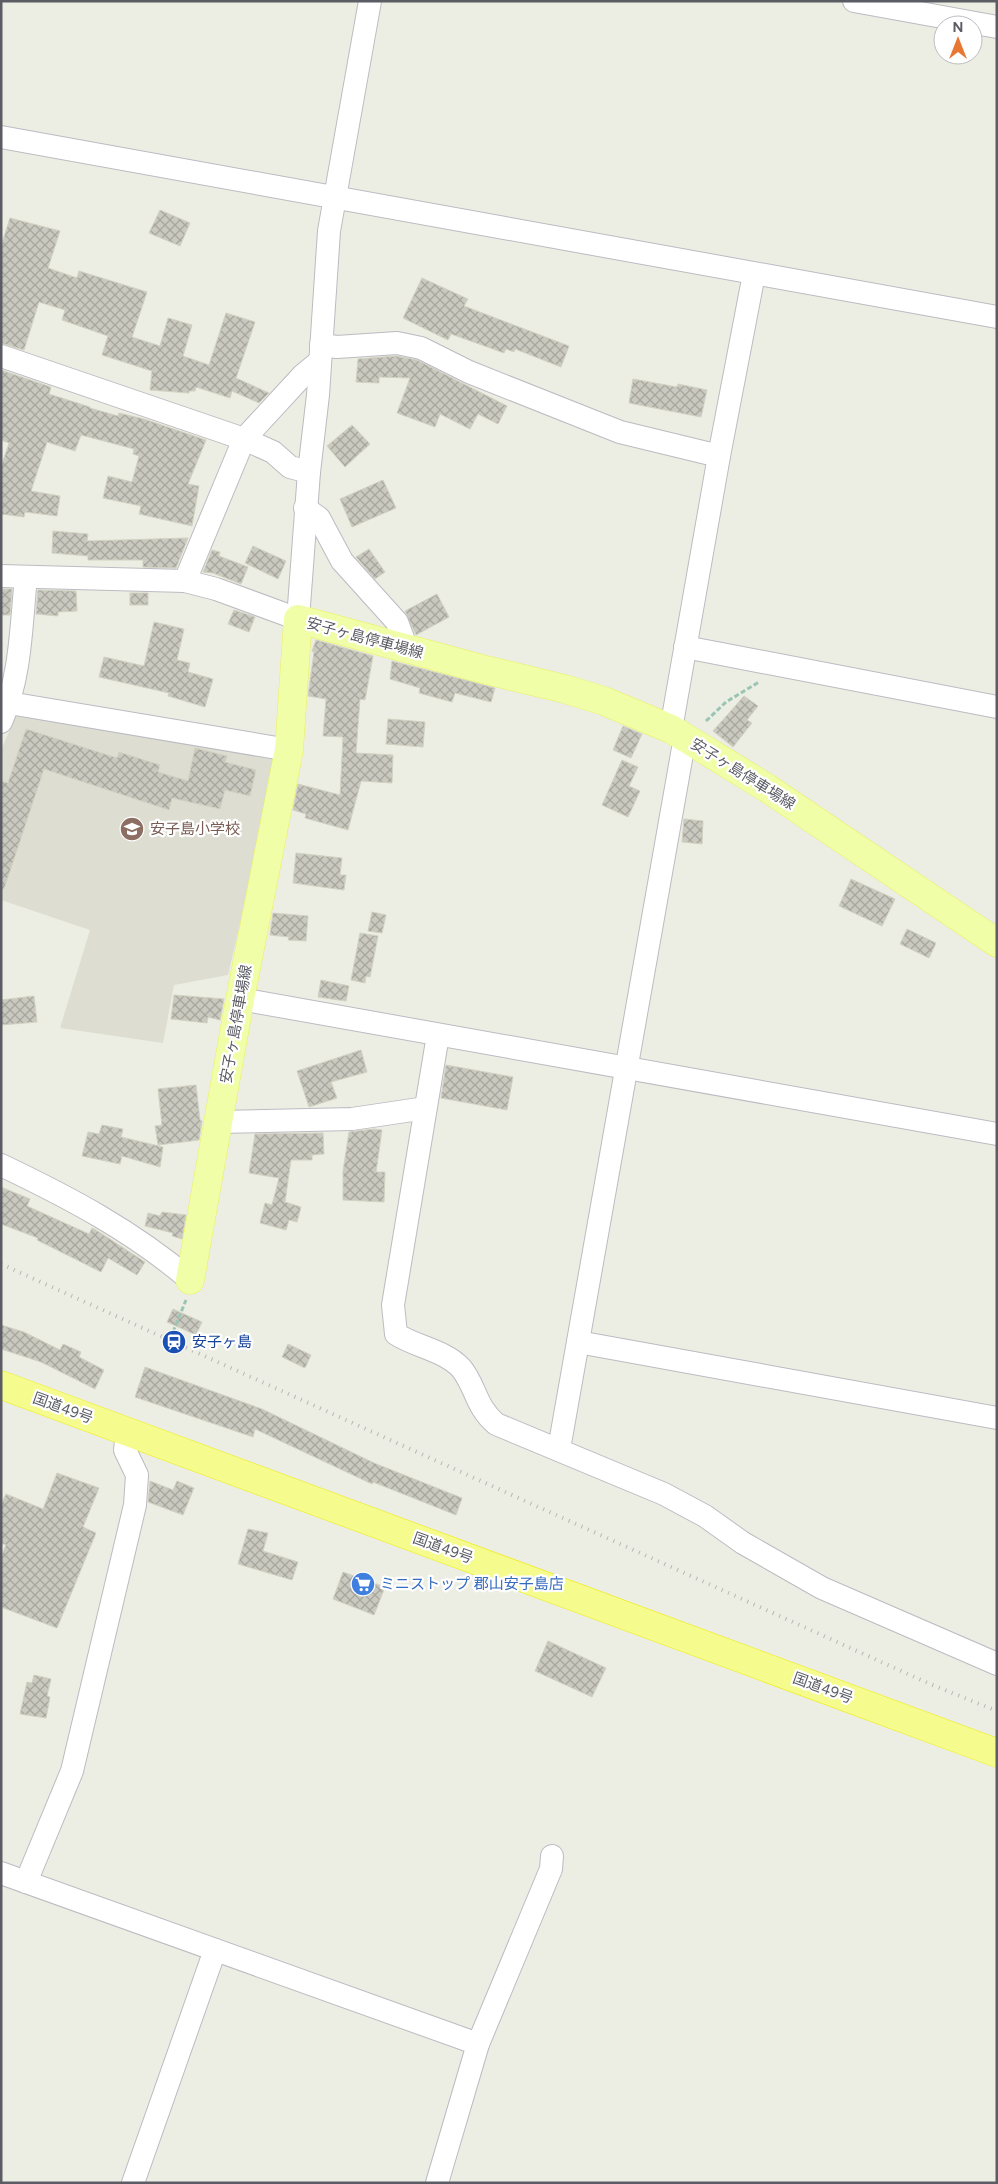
<svg xmlns="http://www.w3.org/2000/svg" width="998" height="2184" viewBox="0 0 998 2184" font-family="Figtree,'Noto Sans JP',sans-serif">
  <style>
    .education { fill: #ddded1 }
    .building { fill: url(#building-cross-hatch); stroke: #d2d2c2 }
    .lines { fill: none; stroke-linecap: round; stroke-linejoin: round }
    .minor-casing { stroke: #bbbbc2; stroke-width: 24 }
    .major-casing { stroke: #ebef5b; stroke-width: 29 }
    .highway-casing { stroke: #eeed04; stroke-width: 29 }
    .path { stroke: #99c6b4; stroke-width: 3; stroke-dasharray: 5 2.5; stroke-linecap: butt }
    .minor { stroke: #fff; stroke-width: 22 }
    .major { stroke: #f1fea8; stroke-width: 28 }
    .highway { stroke: #f5fb8d; stroke-width: 28 }
    .rail { stroke: #b6b6b7; stroke-width: 4; stroke-dasharray: 1 6; stroke-linecap: butt }
    .labels { text-anchor: middle; dominant-baseline: central; stroke-width: 4.5; stroke-linejoin: round; paint-order: stroke }
    .street-label { font-size: 15px; fill: #5b5c64; stroke: #fff }
    .education-label { font-size: 15px; fill: #785e54; stroke: #fff; text-anchor: start }
    .transit-label { font-size: 15px; fill: #164399; stroke: #fff; text-anchor: start }
    .shop-label { font-size: 15px; fill: #366cbe; stroke: #fff; text-anchor: start }
  </style>
  <defs>
    <pattern id="building-cross-hatch" width="8" height="8" patternUnits="userSpaceOnUse" patternTransform="scale(1.25)"><rect width="8" height="8" fill="#c9c9bf"/><path d="M0 0l8 8M0 8l8-8" fill="none" stroke="#a6a69f"/></pattern>
  </defs>
  <rect width="100%" height="100%" fill="#edeee3"/>
  <!-- education -->
  <path class="education" d="M18,711l261,47 -51,217 -54,10 -11,58 -103,-15 30,-98 -89,-30v-150z"/>
  <!-- building -->
  <g class="building">
    <path d="M160,210l30,13 -10,23 -31,-13z"/>
    <path d="M10,218l50,13 -12,37 29,10 2,-7 68,21 -15,45 28,9 8,-28 24,7 -9,31 26,9 17,-52 29,9 -19,56 33,15 -10,10 -27,-12 -2,7 -34,-11 -1,4h-6v2l-39,-3 2,-19 -50,-16 6,-19 -46,-16 3,-10 -26,-8 -15,48 -23,-7v-97z"/>
    <path d="M422,278l46,21 -4,7 105,40 -8,21 -46,-18 -1,3 -8,-3 -2,4 -53,-19 -3,6 -45,-22z"/>
    <path d="M396,356l21,4 90,46 -9,18 -20,-10 -8,15 -30,-15 -5,13 -38,-14 13,-35 -31,-1v6l-23,-1 2,-23z"/>
    <path d="M1,370l50,17 -2,7 41,13v1l28,8 1,-3 25,6 62,21 -18,44 11,2 -7,40 -53,-12 2,-8 -38,-8 5,-22 24,6 7,-26 -6,-2 1,-5 -53,-14 -6,16 -28,-9 -16,49 29,5 -3,20 -32,-4 -1,5 -23,-3v-47l8,-24 -8,-3z"/>
    <path d="M633,379l44,8 1,-3 29,6 -6,27 -72,-14z"/>
    <path d="M352,425l18,19 -25,23 -18,-21z"/>
    <path d="M383,480l13,28 -44,19 -12,-28z"/>
    <path d="M53,531l35,3 -1,7 101,-3 -12,30 -33,-1v-7h-55v-4l-36,-3z"/>
    <path d="M253,546l33,15 -8,18 -33,-16z"/>
    <path d="M369,549l16,23 -10,7 -19,-22z"/>
    <path d="M212,550l8,2 -1,4 29,11 -7,17 -28,-11 -10,-1z"/>
    <path d="M1,589h11l-2,26h-9z"/>
    <path d="M38,590l38,1 1,20 -19,1v4l-22,-2z"/>
    <rect x="130" y="593" width="18" height="12"/>
    <path d="M437,594l12,23 -33,18 -11,-24z"/>
    <path d="M234,610l21,7 -6,15 -21,-8z"/>
    <path d="M154,622l30,7 -7,31 13,3 -2,9 25,7 -8,28 -37,-11 1,-3 -70,-16 5,-20 40,9z"/>
    <path d="M316,640l57,16 -8,44 -5,-1 -4,54 37,2 -1,28 -31,-2 -13,49 -43,-12 1,-4 -13,-4 5,-26 42,11 3,-58 -20,-1 3,-37 -18,-3 6,-44 -2,-1z"/>
    <path d="M392,661l103,27 -4,14 -36,-9 -3,9 -33,-9 1,-5 -30,-9z"/>
    <path d="M744,696l14,10 -11,14 5,3 -19,24 -20,-16z"/>
    <path d="M388,719l37,3 -2,25 -37,-3z"/>
    <path d="M623,726l19,8 -11,24 -18,-8z"/>
    <path d="M26,729l91,29 2,-6 41,13 -2,7 30,9 7,-33 32,8 -2,6 31,8 -6,26 -25,-6 -5,19 -48,-11 -3,12 -125,-41 -40,120h-3v-108l7,2z"/>
    <path d="M622,760l16,7 -9,19 11,5 -12,26 -26,-12z"/>
    <path d="M684,819l19,2 -1,23 -20,-2z"/>
    <path d="M296,853l46,5 -2,17h6l-2,15 -51,-7z"/>
    <path d="M851,879l44,20 -13,27 -43,-20z"/>
    <path d="M372,912l14,3 -4,18 -14,-2z"/>
    <path d="M273,913l35,3 -2,25 -18,-1 1,-3 -19,-2z"/>
    <path d="M907,929l29,14 -7,15 -29,-14z"/>
    <path d="M360,933l18,3 -8,41 -4,-1 -1,7 -14,-3z"/>
    <path d="M321,980l28,6 -3,15 -28,-4z"/>
    <path d="M174,995l50,4 -4,21 -12,-3 -1,6 -36,-4z"/>
    <path d="M34,996l3,26 -36,3v-25z"/>
    <path d="M361,1050l6,22 -36,10 6,16 -28,9 -12,-36z"/>
    <path d="M446,1065l67,12 -6,33 -66,-12z"/>
    <path d="M196,1085l4,35 2,1 -3,19 -41,5 -3,-19 7,-1 -4,-36z"/>
    <path d="M102,1125l21,4 -2,8 42,10 -3,20 -38,-11 -2,8 -38,-8 6,-24 11,2z"/>
    <path d="M374,1129l8,1 -6,42h9l-1,30 -41,-2v-29l6,-39z"/>
    <path d="M323,1133l1,21 -12,1v5h-21l-6,42 16,5 -4,15 -8,-2 -3,10 -26,-7 5,-20 7,2 7,-27 -30,-5 6,-39z"/>
    <path d="M1,1187l29,12 -3,7 62,28 3,-6 4,2 49,32 -8,13 -29,-17 -7,14 -64,-32 1,-2 -37,-14z"/>
    <path d="M162,1212l24,3 -4,24 -10,-3 1,-3 -28,-7 3,-13 12,3z"/>
    <path d="M173,1309l29,13 -6,13 -29,-13z"/>
    <path d="M1,1325l23,7 36,18 3,-6 18,8 -2,5 25,13 -9,19 -54,-27 -40,-13z"/>
    <path d="M288,1344l23,11 -6,13 -23,-11z"/>
    <path d="M145,1367l117,42 112,54 88,35 -6,17 -83,-33 -1,2 -117,-55 -2,8 -118,-40z"/>
    <path d="M57,1473l42,15 -16,39 13,6 -39,95 -56,-21v-50l5,-12 -5,-2v-38l5,-11 37,15z"/>
    <path d="M150,1481l23,9 4,-9 17,7 -11,27 -35,-13z"/>
    <path d="M248,1529l20,4 -5,18 35,11 -6,18 -54,-16z"/>
    <path d="M343,1572l42,15 -11,28 -41,-16z"/>
    <path d="M548,1641l58,27 -14,29 -57,-26z"/>
    <path d="M34,1675l17,4 -4,17 3,1 -4,21 -26,-4 7,-32 5,1z"/>
  </g>
  <g class="lines">
    <!-- minor casing -->
    <g class="minor-casing">
      <g id="minor">
        <path d="M854,1l143,26"/>
        <path d="M1,137l996,180"/>
        <path d="M321,345l16,2 60,-4 24,5 48,24 151,60 99,24"/>
        <path d="M1,356l243,83 29,13 17,15 19,5"/>
        <path d="M305,508l14,10 23,43 55,61 10,27"/>
        <path d="M1,576l184,5 31,8 82,30 11,-147 9,-77 11,-164 41,-230"/>
        <path d="M185,581l59,-142 59,-64 17,-14"/>
        <path d="M685,647l312,60"/>
        <path d="M9,703l280,47"/>
        <path d="M1,722c20,-45 20,-96 25,-145"/>
        <path d="M671,729l48,-273 35,-182"/>
        <path d="M240,999l757,135"/>
        <path d="M438,1035l-45,270 3,29c20,13 48,16 65,34 15,18 14,38 35,56l168,70 41,22 38,27 79,45 175,76"/>
        <path d="M218,1122l134,-3 67,-10 6,1"/>
        <path d="M1,1165c67,32 132,66 189,115"/>
        <path d="M578,1342l419,76"/>
        <path d="M559,1449l126,-712"/>
        <path d="M1,1873l477,171"/>
        <path d="M26,1882l46,-111 63,-266 2,-30 -12,-25 2,-18"/>
        <path d="M133,2183l82,-233"/>
        <path d="M437,2183l41,-139 73,-175 1,-13"/>
      </g>
    </g>
    <!-- major casing -->
    <g class="major-casing">
      <path id="major" d="M190,1280l50,-281 49,-249 9,-131 184,50 83,20 39,12 67,28 96,59 230,155"/>
    </g>
    <!-- highway casing -->
    <g class="highway-casing">
      <path id="highway" d="M1,1385l996,368"/>
    </g>
    <!-- path -->
    <g class="path">
      <path d="M706,721l20,-19 33,-20"/>
      <path d="M173,1332l13,-32"/>
    </g>
    <!-- minor -->
    <use href="#minor" class="minor"/>
    <!-- major -->
    <use href="#major" class="major"/>
    <!-- highway -->
    <use href="#highway" class="highway"/>
    <!-- rail -->
    <path class="rail" d="M1,1264l929,420 67,27"/>
  </g>
  <!-- icons -->
  <defs>
    <g id="school-disc" transform="scale(1.25)"><circle r="9.5" fill="#8d6e63" stroke="#fff"/><path d="M0-5L7-2L0 1L-7-2ZM-4 1L0 2.5L4 1V4Q0 6-4 4Z" fill="#fff"/></g>
    <g id="station-disc" transform="scale(1.25)"><circle r="9.5" fill="#1a4fb4" stroke="#fff"/><path d="M-3-6H3Q5-6 5-4V2Q5 4 3 4L4.5 6H3L1.5 4h-3L-3 6H-4.5L-3 4Q-5 4-5 2V-4Q-5-6-3-6ZM-3.5-4v3h7v-3ZM-3.5 1v1.5H-2V1ZM2 1v1.5H3.5V1Z" fill="#fff"/></g>
    <g id="supermarket-disc" transform="scale(1.25)"><circle r="9.5" fill="#3f7fe0" stroke="#fff"/><path d="M-6-5.5h2.5l.6 2H6L4.5 2H-2.5L-4.4-4H-6ZM-1.5 3.2a1.3 1.3 0 1 0 .1 0ZM3 3.2a1.3 1.3 0 1 0 .1 0Z" fill="#fff"/></g>
  </defs>
  <g fill-rule="evenodd">
    <use href="#school-disc" x="132" y="829"/>
    <use href="#station-disc" x="174" y="1342"/>
    <use href="#supermarket-disc" x="363" y="1584"/>
  </g>
  <g class="labels">
    <!-- street labels -->
    <g class="street-label">
      <text transform="translate(365 638) rotate(15)">安子ヶ島停車場線</text>
      <text transform="translate(743 774) rotate(32)">安子ヶ島停車場線</text>
      <text transform="translate(236 1024) rotate(-80)">安子ヶ島停車場線</text>
      <text transform="translate(63 1408) rotate(20)">国道49号</text>
      <text transform="translate(443 1548) rotate(20)">国道49号</text>
      <text transform="translate(823 1688) rotate(20)">国道49号</text>
    </g>
    <!-- education labels -->
    <g class="education-label">
      <text x="150" y="829">安子島小学校</text>
    </g>
    <!-- transit labels -->
    <g class="transit-label">
      <text x="192" y="1342">安子ヶ島</text>
    </g>
    <!-- shop labels -->
    <g class="shop-label">
      <text x="380" y="1584">ミニストップ 郡山安子島店</text>
    </g>
  </g>
  <!-- border -->
  <rect width="998" height="2184" fill="none" stroke="#5b5c64" stroke-width="5"/>
  <!-- north arrow -->
  <g transform="translate(958 40)"><circle r="24" fill="#ffffff" stroke="#bdbec1"/>
  <path d="M0-4L9 19L0 12L-9 19Z" fill="#e77731"/>
  <text y="-8" font-size="14" font-weight="bold" text-anchor="middle" fill="#5b5c64">N</text>
  </g>
</svg>
